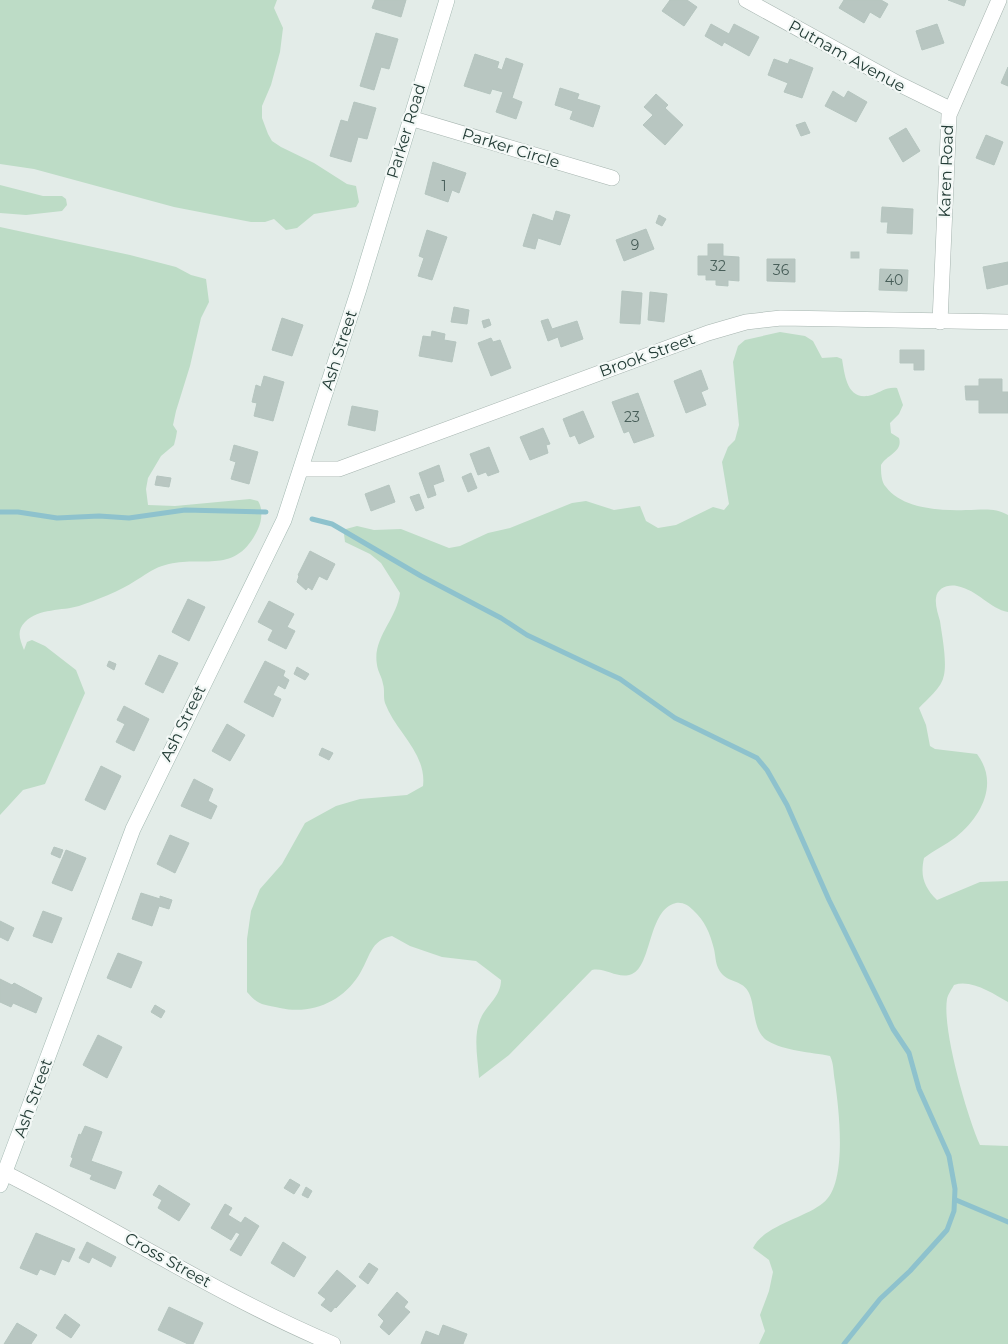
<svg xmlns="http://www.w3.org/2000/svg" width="1008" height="1344" viewBox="0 0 1008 1344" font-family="Montserrat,sans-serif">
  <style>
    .green { fill: #bddcc6 }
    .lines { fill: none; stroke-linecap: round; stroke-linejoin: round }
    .stream { stroke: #8ec2cd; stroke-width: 5 }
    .building { fill: #b8c6c1; stroke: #b5c5bf }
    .street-casing { stroke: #a6b4af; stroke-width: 16 }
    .secondary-casing { stroke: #a1b7b0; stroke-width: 16 }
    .street { stroke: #fff; stroke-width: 15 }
    .secondary { stroke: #fff; stroke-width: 15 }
    .labels { text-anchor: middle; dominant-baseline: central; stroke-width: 4.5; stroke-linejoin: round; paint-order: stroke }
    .number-label { font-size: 14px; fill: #485e59 }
    .street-label { font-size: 16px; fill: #233c36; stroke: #f3f8f6 }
  </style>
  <rect width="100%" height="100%" fill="#e3ece8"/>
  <!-- green -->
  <g class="green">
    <path d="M0,0h277l-3,8 9,20 -3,24 -9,33 -9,21v12l6,16 4,7 9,6 33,16 33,21 9,2 3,16 -3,5 -42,7 -17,14 -11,2 -12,-11 -9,3h-14l-77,-15 -140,-38 -34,-5z"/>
    <path d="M0,185l43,11h19l4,3 1,6 -5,6 -36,4 -26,-2z"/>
    <path d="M0,227l130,28 46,12 15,8 15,4 3,23 -8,16 -11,48 -14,45 -3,14 4,6 -1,6 -2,8 -13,11 -13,22 -2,11 2,16 27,1 75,-7 8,2c5,7 4,20 0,28 -23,49 -57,24 -96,37 -10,3 -18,10 -27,15 -15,10 -38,19 -56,25 -17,5 -40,2 -54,16 -9,9 -5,18 -1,28l3,-8 5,-2 13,6 31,24 9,23 -40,91 -22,6 -23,25z"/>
    <path d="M780,332l25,4 8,5 9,17 15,-1 5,2c3,17 5,43 30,36 10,-3 13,-8 25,-7l6,17 -4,9 -9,9 1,10 8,5c4,14 -11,16 -18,27 0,7 0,17 5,22 16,22 56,24 80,23 16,0 28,-3 42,5v97c-18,-3 -30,-22 -51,-26 -9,-2 -20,2 -21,12 -1,7 2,16 4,23 2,15 7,39 4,54 -2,13 -17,24 -25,33l7,17 4,21 5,3 42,5c22,29 5,62 -21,83 -10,8 -22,13 -32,21 -4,18 0,29 13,42l43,-18 28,-1v121c-15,-8 -36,-23 -54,-17 -2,4 -6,9 -7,14 -5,31 20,117 33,146l28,1v198h-249l6,-13 -5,-16 9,-24 4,-19 -4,-12 -16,-12c10,-22 52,-30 70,-45 25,-19 16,-93 12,-121 -2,-10 -1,-18 -5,-26 -19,-4 -46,-5 -62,-15 -16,-10 -12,-33 -19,-48 -6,-13 -19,-10 -27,-19 -7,-8 -6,-16 -8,-25 -4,-16 -9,-28 -21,-39 -5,-5 -10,-8 -17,-7 -28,6 -24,63 -44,71 -14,6 -26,-7 -40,-4l-83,85 -30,23c-1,-18 -6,-41 1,-58 6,-15 21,-23 21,-40l-25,-19 -34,-4 -32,-11 -18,-10c-22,4 -22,22 -33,39 -17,27 -48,40 -79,33 -17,-4 -21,-2 -33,-16v-53l4,-28 9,-22 22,-25 23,-41 31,-17 24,-7 47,-4 16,-9c4,-33 -28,-55 -38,-83 -2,-6 0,-13 -2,-19 -1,-7 -5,-12 -6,-19 -5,-27 20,-46 23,-72l-19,-30 -11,-9 -25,-12 -1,-8 2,-5 11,-3 17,4 27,-1 48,19 11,-2 28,-13 22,-5 62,-25 14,-2 28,9 26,-4 6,15 12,7 18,-3 37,-18 11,3 5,-6 -7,-42 6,-15 7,-7 4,-15 -6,-63 5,-16 7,-6z"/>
  </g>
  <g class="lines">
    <!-- stream -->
    <g class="stream">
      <path d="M0,512h18l39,6 42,-2 30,2 56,-8 81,2"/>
      <path d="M312,519l20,5 89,52 80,42 26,17 93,44 55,39 82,40 10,12 20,35 42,95 64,129 16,24 10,36 30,67 6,33 -1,22 -7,19 -37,41 -30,28 -36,45"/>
      <path d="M956,1200l52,22"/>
    </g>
  </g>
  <!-- building -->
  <g class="building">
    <path d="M375,0h31l-5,17 -29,-9z"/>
    <path d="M670,0h17l10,7 -13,19 -22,-15z"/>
    <path d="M844,0h37l7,4 -8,14 -10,-6 -6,11 -25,-15z"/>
    <path d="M948,0h18l-2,6z"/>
    <path d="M711,24l18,10 5,-10 25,13 -10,19 -25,-14 -2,4 -17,-10z"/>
    <path d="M937,24l7,19 -22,7 -6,-19z"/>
    <path d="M376,33l22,6 -9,30 -8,-2 -7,23 -14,-4z"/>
    <path d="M475,54l24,8 -2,6 5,2 4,-12 17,6 -11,34 10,4 -6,17 -20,-7 7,-20 -11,-3 -2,5 -26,-8z"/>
    <path d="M774,59l14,5 2,-5 23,9 -11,30 -18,-6 4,-9 -20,-8z"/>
    <path d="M1008,67v19l-7,-3z"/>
    <path d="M560,88l19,6 -2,5 23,7 -7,21 -23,-8 3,-8 -18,-6z"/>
    <path d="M833,91l11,7 4,-7 19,11 -11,20 -31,-16z"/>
    <path d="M656,94l12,11 -3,3 18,17 -18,20 -22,-20 10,-10 -9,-8z"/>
    <path d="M354,102l22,6 -9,31 -9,-2 -7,25 -21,-6 11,-36 7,2z"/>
    <path d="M805,122l5,11 -9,3 -5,-11z"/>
    <path d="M906,128l14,23 -17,11 -14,-24z"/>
    <path d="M986,135l17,7 -9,23 -18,-7z"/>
    <path d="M433,162l33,11 -7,20 -7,-3 -4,12 -23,-8z"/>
    <path d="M882,207l31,2 -1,25 -25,-1 1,-11h-7z"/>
    <path d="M556,211l14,4 -10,30 -22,-7 -3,11 -12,-3 10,-32 20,7z"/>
    <path d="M659,215l7,4 -4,7 -6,-3z"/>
    <path d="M646,229l8,20 -30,12 -8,-21z"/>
    <path d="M427,230l20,7 -15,43 -14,-4 6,-18 -5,-2z"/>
    <path d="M708,244h15v12l16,1v24l-11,-1v6l-12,-1v-5h-10v-5h-8v-19h10z"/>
    <rect x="851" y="252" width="8" height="6"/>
    <path d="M767,259h28v23l-28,-1z"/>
    <path d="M1008,262v22l-21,5 -4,-22z"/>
    <path d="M880,269l28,1 -1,21 -28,-1z"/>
    <path d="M622,291l20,2 -2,31 -20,-1z"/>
    <path d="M650,292l17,2 -3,28 -16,-2z"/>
    <path d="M454,307l15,3 -2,14 -16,-2z"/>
    <path d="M282,318l21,7 -11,31 -20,-6z"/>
    <path d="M489,319l2,6 -7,3 -2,-7z"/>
    <path d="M548,319l4,10 25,-8 6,18 -22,8 -3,-10 -10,4 -7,-20z"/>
    <path d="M432,331l13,3 -1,6 12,2 -4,20 -33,-6 4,-20 8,1z"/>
    <path d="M491,338l2,4 7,-2 11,28 -20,8 -13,-33z"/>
    <path d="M900,350h24v20h-10v-7h-14z"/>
    <path d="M701,370l7,19 -7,3 5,13 -20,8 -12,-32z"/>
    <path d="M264,376l20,6 -11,39 -19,-5 3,-13 -5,-1 4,-17 5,2z"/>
    <path d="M979,379h23v13h6v21h-29v-13h-13l-1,-14h14z"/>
    <path d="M638,393l16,43 -20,7 -5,-12 -5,2 -12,-31z"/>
    <path d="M352,406l26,5 -3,20 -27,-6z"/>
    <path d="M583,411l11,26 -15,7 -4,-9 -5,2 -7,-18z"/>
    <path d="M543,428l7,16 -4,1 2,8 -18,7 -10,-23z"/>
    <path d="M234,445l24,7 -9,32 -18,-5 5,-17 -6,-2z"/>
    <path d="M489,447l10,25 -11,4 -2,-4 -8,3 -8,-21z"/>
    <path d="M439,465l5,16 -11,4 3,10 -8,3 -9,-25z"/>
    <path d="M471,473l6,15 -9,4 -6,-15z"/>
    <path d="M157,476l14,2 -2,9 -14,-2z"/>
    <path d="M389,485l6,17 -24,9 -6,-17z"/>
    <path d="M419,494l5,14 -8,3 -6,-14z"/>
    <path d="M310,551l25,13 -8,16 -8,-4 -7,14 -4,-3 -2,3 -9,-8 2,-6 -1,-1z"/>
    <path d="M188,599l17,8 -16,34 -17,-9z"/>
    <path d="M269,601l25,13 -7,13 8,4 -9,18 -18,-9 5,-10 -15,-8z"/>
    <path d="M159,655l19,8 -15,30 -18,-9z"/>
    <path d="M109,661l7,3 -2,6 -7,-4z"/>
    <path d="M265,661l20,10 -2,5 6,4 -4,9 -7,-4 -5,10 8,4 -8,18 -29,-15z"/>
    <path d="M297,667l12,7 -4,6 -11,-6z"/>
    <path d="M124,706l25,13 -15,32 -18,-9 9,-18 -8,-4z"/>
    <path d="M227,724l18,11 -15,26 -18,-10z"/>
    <path d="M322,748l11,5 -4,7 -10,-5z"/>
    <path d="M101,766l20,10 -16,34 -20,-10z"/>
    <path d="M194,779l19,10 -5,12 9,5 -6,13 -30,-13z"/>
    <path d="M170,835l19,8 -14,30 -18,-9z"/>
    <path d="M54,847l9,3 -3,8 -9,-4z"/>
    <path d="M66,850l20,8 -14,33 -20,-8z"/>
    <path d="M141,893l19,6v-3l12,4 -3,9 -10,-3 -7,20 -20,-7z"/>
    <path d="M43,911l19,7 -10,25 -19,-7z"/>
    <path d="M0,921l14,7 -6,13 -8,-4z"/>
    <path d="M118,953l24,9 -11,26 -24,-10z"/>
    <path d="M0,979l12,6 2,-2 28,15 -6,15 -23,-10 -2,4 -11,-5z"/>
    <path d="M155,1005l10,6 -4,7 -10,-6z"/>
    <path d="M98,1035l24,12 -15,31 -24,-13z"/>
    <path d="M85,1126l17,6 -11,29 31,11 -7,17 -25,-10 2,-4 -22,-9 3,-8 -2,-1 8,-23 2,1z"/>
    <path d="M290,1179l10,6 -6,9 -10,-6z"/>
    <path d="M159,1185l31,19 -11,17 -21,-13 4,-8 -9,-5z"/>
    <path d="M306,1187l6,4 -4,7 -6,-3z"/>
    <path d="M225,1204l7,4 -4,7 13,8 4,-6 14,9 -18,30 -11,-6 10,-16 -4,-2 -5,8 -20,-12z"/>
    <path d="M36,1233l39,16 -6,13 -7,-3 -7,16 -15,-6 -3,6 -17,-7z"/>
    <path d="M87,1242l29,15 -5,10 -19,-10 -3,6 -10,-5z"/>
    <path d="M283,1242l23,15 -12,20 -23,-14z"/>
    <path d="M369,1263l9,6 -10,15 -9,-7z"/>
    <path d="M337,1270l19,16 -20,22 -1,-1 -4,5 -10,-7 5,-6 -8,-6z"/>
    <path d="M397,1292l11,10 -4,5 6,5 -21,23 -9,-8 4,-6 -6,-6z"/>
    <path d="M169,1307l34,16 -10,21h-5l-30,-14z"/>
    <path d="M65,1314l15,11 -9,13 -15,-10z"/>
    <path d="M17,1323l20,12 -6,9h-27z"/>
    <path d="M443,1325l24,9 -4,10h-42l5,-13 13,5z"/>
  </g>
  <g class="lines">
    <!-- street casing -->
    <g class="street-casing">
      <g id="street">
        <path d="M746,0l153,84 51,25"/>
        <path d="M410,118l202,60"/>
        <path d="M940,322l9,-207 50,-115"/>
        <path d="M301,469h38l369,-136 38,-11 35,-4 227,4"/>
        <path d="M5,1173c110,55 214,123 328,171"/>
      </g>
    </g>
    <!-- secondary casing -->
    <g class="secondary-casing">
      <path id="secondary" d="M0,1185l133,-356 151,-309 75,-231 88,-289"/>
    </g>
    <!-- street -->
    <use href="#street" class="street"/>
    <!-- secondary -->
    <use href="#secondary" class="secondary"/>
  </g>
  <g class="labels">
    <!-- number labels -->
    <g class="number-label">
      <text x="444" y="186">1</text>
      <text x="635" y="245">9</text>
      <text x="718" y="266">32</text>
      <text x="781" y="270">36</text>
      <text x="894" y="280">40</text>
      <text x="632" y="417">23</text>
    </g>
    <!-- street labels -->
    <g class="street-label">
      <text transform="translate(847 56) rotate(29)">Putnam Avenue</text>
      <text transform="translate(406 131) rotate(-73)">Parker Road</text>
      <text transform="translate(511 148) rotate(17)">Parker Circle</text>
      <text transform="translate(946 171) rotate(-88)">Karen Road</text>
      <text transform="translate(339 350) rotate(-72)">Ash Street</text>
      <text transform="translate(647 355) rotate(-20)">Brook Street</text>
      <text transform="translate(183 723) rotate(-64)">Ash Street</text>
      <text transform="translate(33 1098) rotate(-70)">Ash Street</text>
      <text transform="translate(168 1260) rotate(29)">Cross Street</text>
    </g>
  </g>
</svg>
